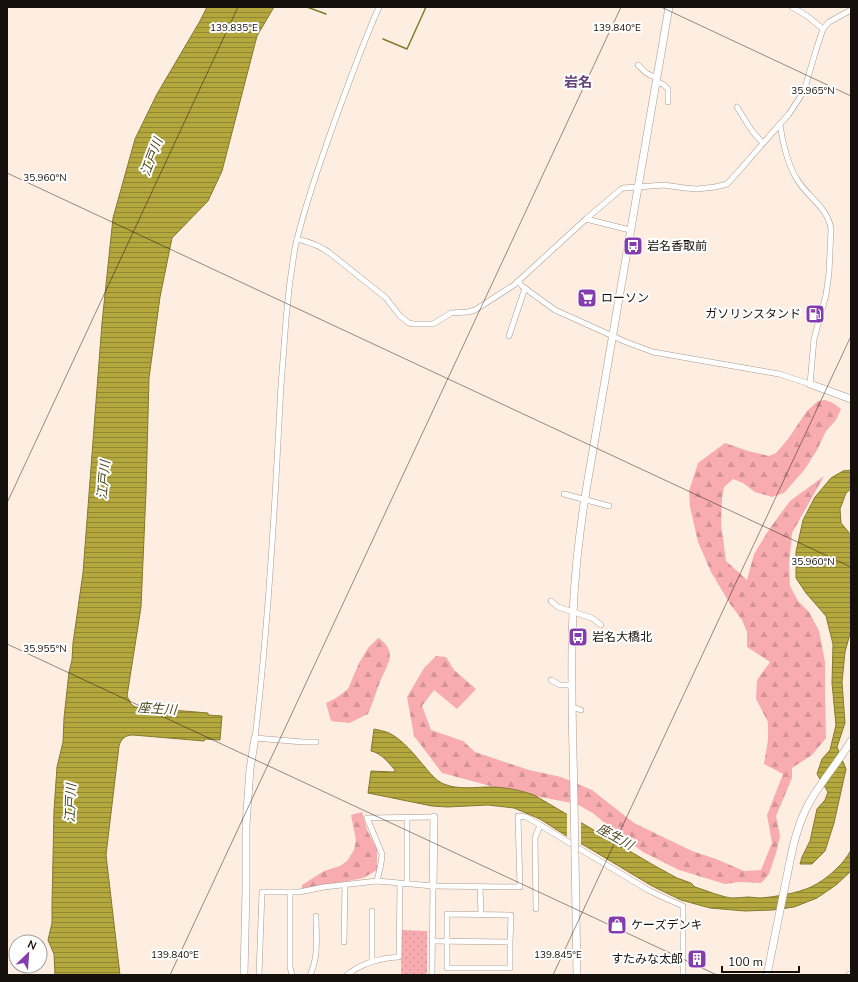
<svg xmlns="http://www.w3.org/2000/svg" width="858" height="982" viewBox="0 0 858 982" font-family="'Nunito Sans','Noto Sans JP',sans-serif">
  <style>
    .green { fill: url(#green-dots) }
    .forest { fill: url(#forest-firs) }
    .water { fill: url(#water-rules); stroke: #847a2f }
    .pier { fill: #feeee1 }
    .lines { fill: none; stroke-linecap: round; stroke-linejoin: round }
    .stream { stroke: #847a2f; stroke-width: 1.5 }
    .street-casing { stroke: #a99a8f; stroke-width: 6 }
    .secondary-casing { stroke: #a99a8f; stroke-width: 8 }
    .street { stroke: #fff; stroke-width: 5 }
    .secondary { stroke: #fff; stroke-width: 7 }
    .secondary-bridge-casing { stroke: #a99a8f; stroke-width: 8; stroke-linecap: butt }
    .secondary-bridge { stroke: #fff; stroke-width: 7 }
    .ticks { fill: none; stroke: #15100c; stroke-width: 1; stroke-opacity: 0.45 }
    .labels { text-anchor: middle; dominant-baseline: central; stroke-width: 4; stroke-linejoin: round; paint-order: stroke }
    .poi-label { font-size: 12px; fill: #15100c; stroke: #fff; text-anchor: start }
    .water-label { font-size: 13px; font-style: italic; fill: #4c471c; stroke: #fff }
    .quarter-label { font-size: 14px; font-weight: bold; fill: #66437d; stroke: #fff }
    .ticks-label { font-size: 10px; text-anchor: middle; fill: #15100c; stroke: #fff; stroke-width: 4; stroke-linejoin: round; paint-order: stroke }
  </style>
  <defs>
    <pattern id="green-dots" width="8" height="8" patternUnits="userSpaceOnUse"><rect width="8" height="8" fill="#f8acaf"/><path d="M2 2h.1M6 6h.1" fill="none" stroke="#d49395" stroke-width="1.8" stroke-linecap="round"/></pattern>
    <pattern id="forest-firs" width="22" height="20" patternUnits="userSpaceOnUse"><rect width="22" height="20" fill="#f8acaf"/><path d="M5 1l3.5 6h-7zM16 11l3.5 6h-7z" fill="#d49395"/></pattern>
    <pattern id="water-rules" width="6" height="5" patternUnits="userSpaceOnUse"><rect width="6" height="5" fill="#b3a73e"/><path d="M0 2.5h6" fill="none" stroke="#908732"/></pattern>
  </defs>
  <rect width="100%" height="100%" fill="#feeee1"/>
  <!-- green -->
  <path class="green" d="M402,930l25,1v42l-2,2h-24z"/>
  <!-- forest -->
  <g class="forest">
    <path d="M825,400l8,3 8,6 -5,11 -10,11 -9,19 -12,19 -21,24 -12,4 -17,-5 -12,-9 -10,-4 -9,8 -2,11 -1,26 5,37 21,19 7,-26 16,-26 20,-27 34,-25 -32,57 -3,32 1,21 8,15 11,11 10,19 6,31v36l1,40 -14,17 -20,13v10l-16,38 4,20 -4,17 -7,21 -8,9 -22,-1 -14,2 -46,-14 -36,-18 -29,-21 -20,-17 -17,-10 -68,-13 -67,-18 -28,-37 -7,-39 17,-29 12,-12 10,1 8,13 22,19 -19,20 -23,-19 -12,16 9,24 32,11 12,11 54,18 32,7 31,13 42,33 58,28 24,8 28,12 17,-1 11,-27 -5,-28 16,-41 -19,-10 4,-24v-18l-12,-23 1,-19 13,-18 -23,-15v-15l-5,-12 -12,-16 -19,-32 -13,-30 -8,-35 -1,-16 9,-28 27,-20 23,8 21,5 7,-3 12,-14 19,-28 11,-10z"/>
    <path d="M378,638c8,4 14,13 11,23 -2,6 -5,12 -8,18 -5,12 -8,24 -13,35l-19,9 -18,-2 -5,-18 10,-5 12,-9 11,-26 9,-15z"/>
    <path d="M362,812l5,18 10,19v21l-14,8 -24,5 -37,6v-4l22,-14 16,-5 7,-5 7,-11 2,-10 -5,-25z"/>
  </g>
  <!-- water -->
  <g class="water">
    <path d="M207,7h67l-17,29 -35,135 -14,30 -36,37 -12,59 -11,81 -3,114 -5,115 -14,89 4,8 4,3 73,6v2l14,1 -2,24 -15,-1 -1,2 -71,-6c-8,0 -12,4 -14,11l-13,109 14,120h-65l-1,-21 -6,-14 4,-17v-19l2,-94 3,-43 6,-25 1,-24 5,-46 3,-12 1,-17 10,-70 19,-250 11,-105 22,-79 22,-45 43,-73z"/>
    <path d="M851,470v19l-5,4 -6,16 1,14 10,12v95l-6,22 -3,30 3,41 -8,24 9,22 -12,54 -9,28 -13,13h-12l2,-7 8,-16 7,-32 8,-9 3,-8 -11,-18 5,-15 8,-9 6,-25 -4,-42 1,-39 -7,-28 -20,-23 -10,-15v-26l7,-32 12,-23 16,-19 12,-7z"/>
    <path d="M374,729c5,1 10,2 15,4 14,7 25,21 35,33 6,7 12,15 20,18 13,6 32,3 46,3 15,0 30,3 44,8l121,71 22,12 14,5 4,4c10,3 29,11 38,11 5,0 10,-1 15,-1 4,0 8,1 12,1 15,-1 38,-5 51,-11 15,-7 33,-23 40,-37v21l-15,14 -19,13 -23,9 -22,3 -27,1 -35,-3 -29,-8 -29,-14 -65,-39 -22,-12 -25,-16 -26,-11 -26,-3 -41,2 -15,-1 -64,-13 3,-22 22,1 2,-1v-1c-7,-8 -14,-17 -24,-19z"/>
  </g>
  <!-- pier -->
  <path class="pier" d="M567,811l14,8v27l-14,-8z"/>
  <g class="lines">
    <!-- stream -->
    <g class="stream">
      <path d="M307,7l19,7"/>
      <path d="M383,39l24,10 19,-42"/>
    </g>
    <!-- street casing -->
    <g class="street-casing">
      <g id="street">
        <path d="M792,7l15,9 16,13"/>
        <path d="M638,65c7,7 9,10 18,12"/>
        <path d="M656,81l8,4 4,4v13"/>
        <path d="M737,107l15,24 11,12"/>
        <path d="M586,219l44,11"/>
        <path d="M297,239c13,3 24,7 34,15l55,44 14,18 9,7 4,1h20l18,-11 17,-1 7,-2 39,-25 72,-66 34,-29 3,-2 41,-3 21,3 12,1 18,-2 12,-3 11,-12 42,-48"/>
        <path d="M518,281l4,5 33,24 71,32 27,10 126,22 31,10 4,-45 12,-44 3,-22 2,-44c-3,-21 -22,-31 -33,-48 -10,-15 -16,-40 -18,-57l9,-10 15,-23 12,-41 7,-21 6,-7 22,-12"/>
        <path d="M509,336l16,-48"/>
        <path d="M564,494l45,12"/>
        <path d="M551,601l7,6 34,11 9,7"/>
        <path d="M551,680l9,5h12"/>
        <path d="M573,708l5,1 3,1"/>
        <path d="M316,742h-13l-48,-4c11,-92 17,-184 22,-277 2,-48 5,-95 9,-142 2,-24 5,-48 9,-71 8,-37 21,-73 33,-108 16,-45 32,-90 51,-133"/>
        <path d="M377,881c2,-9 5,-18 5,-27l-15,-36 67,-1"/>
        <path d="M407,884v-67"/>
        <path d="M480,887l1,27"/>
        <path d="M290,892v75l2,8"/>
        <path d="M536,909l-1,-71 5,-13"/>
        <path d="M432,941l78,1v26h-63v-54l64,1 -1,27"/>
        <path d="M344,942l1,-57"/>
        <path d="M372,961v-50"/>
        <path d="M259,975l3,-83h37l25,-5 53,-6 56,5 87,1 -2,-71 8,1 9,5 113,68 19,9 16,7v69"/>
        <path d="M310,975c9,-18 6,-40 6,-59"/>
        <path d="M347,975c15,-12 32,-17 52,-18l1,-73"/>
        <path d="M432,975l1,-89"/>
      </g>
    </g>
    <!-- secondary casing -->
    <g class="secondary-casing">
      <g id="secondary">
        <path d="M810,384l41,15"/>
        <path d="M574,799c-1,-62 -4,-124 -1,-186 2,-43 7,-86 14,-128l82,-478"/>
        <path d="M575,854l2,121"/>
        <path d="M433,886l1,-69"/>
        <path d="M244,975l2,-84v-66l4,-56 5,-31"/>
        <path d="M767,975l24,-119c4,-20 10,-40 21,-58 12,-20 27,-37 39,-57"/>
        <path d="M850,975h1"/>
      </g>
    </g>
    <!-- street -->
    <use href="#street" class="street"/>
    <!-- secondary -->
    <use href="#secondary" class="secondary"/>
    <!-- secondary-bridge casing -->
    <g class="secondary-bridge-casing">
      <path id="secondary-bridge" d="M574,799l1,55"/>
    </g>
    <!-- secondary-bridge -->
    <use href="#secondary-bridge" class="secondary-bridge"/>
  </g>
  <!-- ticks -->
  <path class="ticks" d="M661,7l190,89M7,173l844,394M7,503l231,-496M7,644l710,331M170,975l451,-968M553,975l298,-639"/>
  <!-- icons -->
  <defs>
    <g id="bus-square" transform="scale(1)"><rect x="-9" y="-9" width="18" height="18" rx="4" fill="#853caf" stroke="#fff"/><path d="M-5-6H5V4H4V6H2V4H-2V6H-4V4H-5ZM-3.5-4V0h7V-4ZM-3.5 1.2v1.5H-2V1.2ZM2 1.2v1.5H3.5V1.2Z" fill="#fff"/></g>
    <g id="supermarket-square" transform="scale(1)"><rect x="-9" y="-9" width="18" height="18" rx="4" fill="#853caf" stroke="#fff"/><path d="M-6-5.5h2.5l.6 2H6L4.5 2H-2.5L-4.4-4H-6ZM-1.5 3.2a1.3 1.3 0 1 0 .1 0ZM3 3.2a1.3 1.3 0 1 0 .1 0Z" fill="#fff"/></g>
    <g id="fuel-square" transform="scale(1)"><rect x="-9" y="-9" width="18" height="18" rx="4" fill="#853caf" stroke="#fff"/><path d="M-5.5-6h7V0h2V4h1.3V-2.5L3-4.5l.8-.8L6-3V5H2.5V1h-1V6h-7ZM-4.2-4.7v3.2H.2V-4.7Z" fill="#fff"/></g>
    <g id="shop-square" transform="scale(1)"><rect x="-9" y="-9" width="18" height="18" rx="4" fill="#853caf" stroke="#fff"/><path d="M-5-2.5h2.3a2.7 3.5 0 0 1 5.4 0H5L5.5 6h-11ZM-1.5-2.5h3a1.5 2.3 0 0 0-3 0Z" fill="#fff"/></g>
    <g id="building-square" transform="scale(1)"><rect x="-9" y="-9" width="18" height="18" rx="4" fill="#853caf" stroke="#fff"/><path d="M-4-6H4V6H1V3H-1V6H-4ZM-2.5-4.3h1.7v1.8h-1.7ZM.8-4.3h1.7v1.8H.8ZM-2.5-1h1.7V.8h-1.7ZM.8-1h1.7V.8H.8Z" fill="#fff"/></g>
  </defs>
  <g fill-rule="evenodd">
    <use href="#bus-square" x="633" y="246"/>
    <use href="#supermarket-square" x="587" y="298"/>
    <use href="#fuel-square" x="815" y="314"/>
    <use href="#bus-square" x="578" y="637"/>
    <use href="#shop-square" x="617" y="925"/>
    <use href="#building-square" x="697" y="959"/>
  </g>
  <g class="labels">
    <!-- poi labels -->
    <g class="poi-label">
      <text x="647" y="246">岩名香取前</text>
      <text x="601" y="298">ローソン</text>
      <text x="801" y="314" text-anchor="end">ガソリンスタンド</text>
      <text x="592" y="637">岩名大橋北</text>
      <text x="631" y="925">ケーズデンキ</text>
      <text x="683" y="959" text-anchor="end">すたみな太郎</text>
    </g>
    <!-- water labels -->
    <g class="water-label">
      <text transform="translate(152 157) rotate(-69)">江戸川</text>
      <text transform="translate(104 480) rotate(-85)">江戸川</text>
      <text transform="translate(157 709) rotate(4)">座生川</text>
      <text transform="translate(71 803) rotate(-88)">江戸川</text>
      <text transform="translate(615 837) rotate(29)">座生川</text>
    </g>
    <!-- quarter labels -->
    <g class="quarter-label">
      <text x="578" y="82">岩名</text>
    </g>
  </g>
  <g class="ticks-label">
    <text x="234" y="31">139.835°E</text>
    <text x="617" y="31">139.840°E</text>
    <text x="813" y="94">35.965°N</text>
    <text x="45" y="181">35.960°N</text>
    <text x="813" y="565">35.960°N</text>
    <text x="45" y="652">35.955°N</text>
    <text x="558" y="958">139.845°E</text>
    <text x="175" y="958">139.840°E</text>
  </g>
  <!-- border -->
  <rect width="858" height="982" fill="none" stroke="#15100c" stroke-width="16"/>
  <!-- north arrow -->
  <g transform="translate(28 954) rotate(25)"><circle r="19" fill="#ffffff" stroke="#a19f9e"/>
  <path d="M0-3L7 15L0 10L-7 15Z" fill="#853caf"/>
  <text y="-6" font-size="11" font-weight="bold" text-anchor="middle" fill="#15100c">N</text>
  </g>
  <!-- scale -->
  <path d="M722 966v6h77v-6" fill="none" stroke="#15100c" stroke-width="2"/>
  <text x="728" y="966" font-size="12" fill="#15100c" stroke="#ffffff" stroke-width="3" paint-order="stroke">100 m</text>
</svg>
